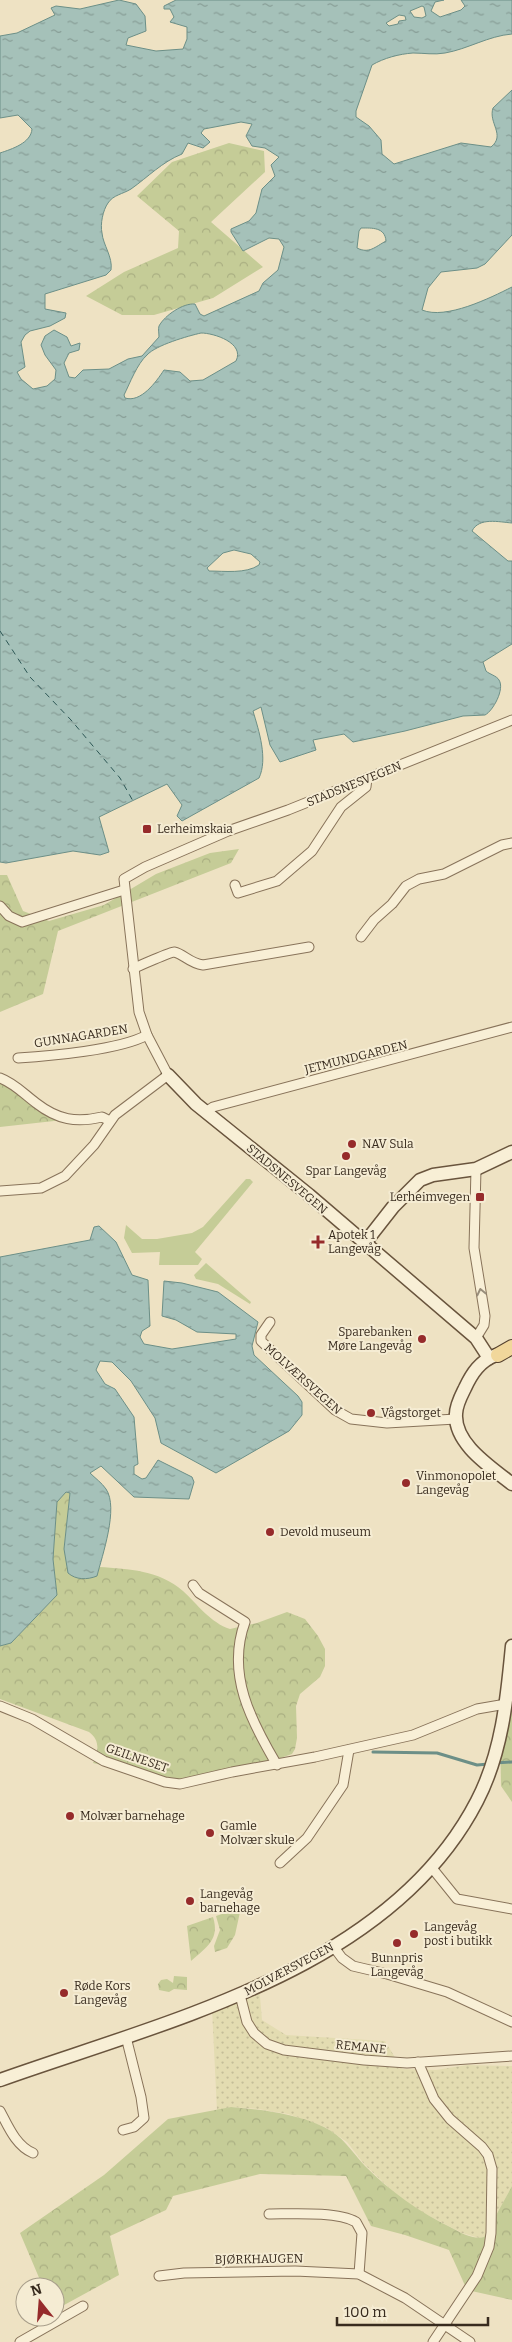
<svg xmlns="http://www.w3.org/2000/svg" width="512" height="2342" viewBox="0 0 512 2342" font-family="Bitter,serif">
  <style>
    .farmland { fill: url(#farmland-dots) }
    .green { fill: #c5cc97 }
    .forest { fill: url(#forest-crowns) }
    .water { fill: url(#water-ripples); stroke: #6c8f87; fill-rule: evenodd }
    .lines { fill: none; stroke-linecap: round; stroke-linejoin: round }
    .stream { stroke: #6c8f87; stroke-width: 3 }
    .ferry { stroke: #2d5755; stroke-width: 1; stroke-dasharray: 6 5; stroke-linecap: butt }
    .street-casing { stroke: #88735a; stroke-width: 11 }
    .secondary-casing { stroke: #69543d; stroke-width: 15 }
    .primary-casing { stroke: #55412e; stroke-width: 16 }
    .street { stroke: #f8efd6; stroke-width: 9 }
    .secondary { stroke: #f8efd6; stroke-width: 12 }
    .primary { stroke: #f1d79b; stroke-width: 14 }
    .oneway { stroke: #988d7a }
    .poi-dot { fill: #962b2b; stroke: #f5ecd3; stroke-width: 2 }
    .labels { text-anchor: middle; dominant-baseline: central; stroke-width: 4; stroke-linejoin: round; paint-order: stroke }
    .street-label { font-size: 12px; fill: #382b1e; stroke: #f5ecd3 }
    .poi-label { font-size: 12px; fill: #382b1e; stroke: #f5ecd3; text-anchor: start }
  </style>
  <defs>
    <pattern id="farmland-dots" width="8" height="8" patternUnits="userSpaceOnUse" patternTransform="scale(1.25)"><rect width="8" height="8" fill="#e3dcb1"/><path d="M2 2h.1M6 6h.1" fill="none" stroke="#c4bd98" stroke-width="1.8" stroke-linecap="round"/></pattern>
    <pattern id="forest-crowns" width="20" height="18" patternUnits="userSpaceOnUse" patternTransform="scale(1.25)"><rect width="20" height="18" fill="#c5cc97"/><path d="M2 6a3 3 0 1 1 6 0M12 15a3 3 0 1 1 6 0" fill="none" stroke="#aaaf82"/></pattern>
    <pattern id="water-ripples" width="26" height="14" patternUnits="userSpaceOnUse" patternTransform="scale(1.25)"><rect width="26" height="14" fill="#a5c1b9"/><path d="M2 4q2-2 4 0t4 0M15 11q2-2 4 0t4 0" fill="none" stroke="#879d96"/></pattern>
  </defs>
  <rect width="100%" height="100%" fill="#eee2c3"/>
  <!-- farmland -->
  <path class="farmland" d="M259,1985l3,35 24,15 99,6 17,28 34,1 31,-5 45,1v120l-28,51 -5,1 -17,-5 -56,-29 -42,-40 -17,-22 -22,-15 -37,-13 -30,-5 -27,-2 -14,4 -5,-103z"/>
  <!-- green -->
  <g class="green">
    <path d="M246,1179h4l3,3 -58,70 7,7 -4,6h-39l1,-13 -28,1 -8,-15 2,-13 16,14h15l35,-6 11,-6z"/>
    <path d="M206,1263l45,39 -1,2 -32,-20 -22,-5 -2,-4z"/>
  </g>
  <!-- forest -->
  <g class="forest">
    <path d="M229,143l35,8 1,21 -54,50 52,45 -50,31 -59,17h-32l-36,-19 38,-24 54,-24 1,-17 -42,-35 35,-34z"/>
    <path d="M239,849l-8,14 -173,68 -15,63 -43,18v-137h7l16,36 26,10 55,-16 52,-31 54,-21z"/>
    <path d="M0,1077l63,43 -63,7z"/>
    <path d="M66,1492l4,1 -6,56 33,27 2,-9c30,2 60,3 84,24 14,13 28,32 47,38l27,-6 30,-11 18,7 13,17 7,13v17l-5,11 -20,17 -4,12 1,32 -2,11 -3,5 -23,8 -87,22 -89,-21c6,-11 7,-23 -4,-31l-89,-33v-53l11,-3 46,-48 -4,-36 4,-58z"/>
    <path d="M512,1667v135l-11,-16 -1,-59z"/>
    <path d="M228,1912h12l-5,23 -8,13 -12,4 -1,-6 6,-16 -4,-14z"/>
    <path d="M213,1917c7,22 -6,30 -22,44l-4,-35z"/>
    <path d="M174,1976l13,1v13l-13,-1 -5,3 -10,-2 -1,-6 3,-4 6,-1 6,4z"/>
    <path d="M231,2107c32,3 63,6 93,20 19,9 28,25 41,39 26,26 54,46 87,62 9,5 22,12 32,9l28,-51v114l-45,-10 -18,-40 -44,-15 -34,-9 -25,-50 -86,-2 -87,22 -7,14 -56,26 9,39 -64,35v-23h-12l-23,-54 84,-58 64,-56z"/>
  </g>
  <!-- water -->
  <g class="water">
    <path d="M119,0l17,4 9,12 1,15 -18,7 -2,7 30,6 27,-2 4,-10v-12l-17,-5 4,-5 -4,-8h-6v-3l12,-6h268l-9,2 -4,9 9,6 21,-7 4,-4 -4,-6h51v34c-24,2 -44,15 -67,19 -11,2 -21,0 -32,0 -14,1 -29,5 -41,12l-16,46v6l13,9 12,14 1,14 12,10 67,-21 30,4c15,-12 -3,-24 2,-39l19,-18v145l-27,29 -8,4 -36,4 -13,16 -6,22c24,10 68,-12 90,-23v236c-13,-1 -33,-6 -40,8l36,30h4v83l-29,18 3,9c3,3 11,5 13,9 6,9 -6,31 -14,35l-22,1 -58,15 -52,11 -9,-8 -31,6 3,10 -36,12 -10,-17 -9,-38 -8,4c6,20 15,48 6,67l-77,43 -5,-5 5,-11 -15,-21 -68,33 10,35 -9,3 -27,-4 -67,12 -6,-1v-709c12,-4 31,-10 32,-24l-14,-14 -18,3v-82l17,-3 38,-18 -4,-7 5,-2 24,3zM422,6l2,1 2,9 -4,2 -8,-1 -4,-6zM399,15l6,1 1,4 -7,1 -1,3 -9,2 -3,-3zM241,122l11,2 -6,12 6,10 13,2 14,9 -8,8 4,11 -13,13 -6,24 -7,8 -18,8v3l12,19 26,-13 10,1 5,8 -6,23 -15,13 -4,8 -55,25 -4,-2 -5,-10c-12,-1 -30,11 -36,22 -1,3 0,7 0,11l-17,19 -14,3 -19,10 -26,1 -8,8 -6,-1 -5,-14 5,-10 10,-3 1,-7 -9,3 -4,-9 -13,-7 -9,6 -4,9 4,10 11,15 -1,9 -8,7 -14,3 -12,-10 -4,-7 8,-5 -4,-25 4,-7 5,-4 20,-5 15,-8 1,-5 -21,-4v-15l61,-19 5,-5c2,-13 -8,-25 -9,-37 -2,-9 1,-23 6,-30 5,-8 15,-9 23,-14 17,-12 31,-27 51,-35l6,-11 15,5 7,-6 -9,-9 3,-4zM361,228c11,0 24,-1 25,13 -11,6 -17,13 -29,7l2,-17zM201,333c13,0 44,10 35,28l-33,19 -13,1 -10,-9 -16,-2c-8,12 -23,33 -39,28l-1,-3c6,-12 13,-31 23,-40 9,-10 41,-19 54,-22zM234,550l17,4 9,8 -1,3c-13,9 -35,6 -50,6l-2,-3 16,-15z"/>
    <path d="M99,1226l17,16 16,33 16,5 2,46 -8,5 -2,6 4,7 28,5 64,-10v-5l-39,-2 -21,-12 -14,-4 2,-35 18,2 36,9 40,30 -6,24 2,9 44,41 4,6v13l-13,16 -73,42 -55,-30 -6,-25 -24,-37 -19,-19 -12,-1 -4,9 9,14 10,5 19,28 4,47 -4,2v8l8,5 4,-1 12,-18 34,17 2,5 -5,17 -55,-2 -33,-31 -11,7c5,5 12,10 16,16 13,19 -4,67 -9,87 -10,4 -21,4 -29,-3l-4,-24 6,-56 -4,-1 -9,10 -4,57 4,36 -46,48 -11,3v-389l90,-17 4,-13z"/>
  </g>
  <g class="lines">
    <!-- stream -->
    <g class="stream">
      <path d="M373,1752l64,1 40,12 12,-1"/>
      <path d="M495,1763l17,-1"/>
    </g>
    <!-- ferry -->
    <path class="ferry" d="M0,631l30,46 41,43 49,58 13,23"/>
    <!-- street casing -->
    <g class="street-casing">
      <g id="street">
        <path d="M235,885l3,8 39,-12 35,-30 29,-44 25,-20 1,-9"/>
        <path d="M0,906l9,10 13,6 102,-32"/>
        <path d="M361,937l13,-17 18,-16 14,-18 13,-7 25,-5 58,-29 10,-2"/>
        <path d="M133,969c5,-3 38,-17 41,-17 10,2 15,11 29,13l106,-18"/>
        <path d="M18,1058c32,-2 102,-8 129,-23"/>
        <path d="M0,1078c14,5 24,16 36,25 22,17 40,20 66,14l8,4"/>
        <path d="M207,1111l6,-4 299,-80"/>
        <path d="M476,1169l-2,79 11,68 -1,9 -8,13"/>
        <path d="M0,1191l41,-3 24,-12 29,-31 21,-30 53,-40 -21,-40 -8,-23 -15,-133 21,-12 83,-36 60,-21 224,-90"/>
        <path d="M270,1322l-9,13v6l74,69 16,9 36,4 69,-4"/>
        <path d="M193,1585l6,8 46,29c-19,52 6,99 32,143"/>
        <path d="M0,1706l32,13 72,42 61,21 15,2 52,-12 83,-15 98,-22 64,-26 29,-5"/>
        <path d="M280,1863l27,-25 36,-53 6,-35"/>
        <path d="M432,1868l25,31 55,10"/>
        <path d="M333,1946l9,12 11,8 34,8 60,18 65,30"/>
        <path d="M240,1995l7,27 7,11 13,11 17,6 80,10 43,3 105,-7"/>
        <path d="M418,2062l16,37 16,20 32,28 6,8 4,14 -1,64 -2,14 -12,29 -44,66"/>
        <path d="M0,2111c8,15 16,35 33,42"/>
        <path d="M123,2130l11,-3 10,-9 -3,-21 -15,-60"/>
        <path d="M269,2214c22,0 68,-3 87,8l6,11 -3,41"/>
        <path d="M159,2276l25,-3 111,-2 64,3 46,24 65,44"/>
        <path d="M20,2342l63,-36"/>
      </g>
    </g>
    <!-- secondary casing -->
    <g class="secondary-casing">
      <g id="secondary">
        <path d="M168,1075l28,29 113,91 167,143 13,20"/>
        <path d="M364,1244l29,-37 27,-27 13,-5 43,-6 36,-17"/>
        <path d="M496,1355c-16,6 -24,18 -31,33 -4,8 -9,17 -9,26 -2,30 35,53 56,70"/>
        <path d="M0,2080c165,-59 390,-110 477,-279 25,-48 30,-102 35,-155"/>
      </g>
    </g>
    <!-- primary casing -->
    <g class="primary-casing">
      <path id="primary" d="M498,1355l14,-8"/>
    </g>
    <!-- street -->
    <use href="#street" class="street"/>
    <!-- secondary -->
    <use href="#secondary" class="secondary"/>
    <!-- primary -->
    <use href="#primary" class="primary"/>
  </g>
  <!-- one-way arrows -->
  <defs><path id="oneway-chevron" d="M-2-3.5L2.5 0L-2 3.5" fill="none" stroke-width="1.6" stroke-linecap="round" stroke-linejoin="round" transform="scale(1.25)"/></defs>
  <use class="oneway" href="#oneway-chevron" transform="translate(481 1292) rotate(-103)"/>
  <!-- markers -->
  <g class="poi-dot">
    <rect x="142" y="824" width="10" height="10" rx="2.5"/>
    <circle cx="352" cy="1144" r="5"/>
    <circle cx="346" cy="1156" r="5"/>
    <rect x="475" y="1192" width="10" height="10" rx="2.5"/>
    <path d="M315.5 1234.5h5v5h5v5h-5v5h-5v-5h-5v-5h5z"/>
    <circle cx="422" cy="1339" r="5"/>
    <circle cx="371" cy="1413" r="5"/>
    <circle cx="406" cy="1483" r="5"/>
    <circle cx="270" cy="1532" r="5"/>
    <circle cx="70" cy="1816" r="5"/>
    <circle cx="210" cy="1833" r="5"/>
    <circle cx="190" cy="1901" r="5"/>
    <circle cx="414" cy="1934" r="5"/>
    <circle cx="397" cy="1943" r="5"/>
    <circle cx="64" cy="1993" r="5"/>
  </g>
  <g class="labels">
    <!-- street labels -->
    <g class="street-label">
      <text transform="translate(354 784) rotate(-22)">STADSNESVEGEN</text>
      <text transform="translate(81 1036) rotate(-9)">GUNNAGARDEN</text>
      <text transform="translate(356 1057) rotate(-14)">JETMUNDGARDEN</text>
      <text transform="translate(287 1179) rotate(40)">STADSNESVEGEN</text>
      <text transform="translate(303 1379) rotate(42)">MOLVÆRSVEGEN</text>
      <text transform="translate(137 1758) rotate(19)">GEILNESET</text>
      <text transform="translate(289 1969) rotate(-28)">MOLVÆRSVEGEN</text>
      <text transform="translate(361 2047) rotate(6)">REMANE</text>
      <text transform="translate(259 2259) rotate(-1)">BJØRKHAUGEN</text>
    </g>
    <!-- poi labels -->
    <g class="poi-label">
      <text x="157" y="829">Lerheimskaia</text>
      <text x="362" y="1144">NAV Sula</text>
      <text x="346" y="1171" text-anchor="middle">Spar Langevåg</text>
      <text x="470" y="1197" text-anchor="end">Lerheimvegen</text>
      <text x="328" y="1235">Apotek 1<tspan x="328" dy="14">Langevåg</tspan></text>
      <text x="412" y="1332" text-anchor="end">Sparebanken<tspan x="412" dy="14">Møre Langevåg</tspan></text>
      <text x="381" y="1413">Vågstorget</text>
      <text x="416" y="1476">Vinmonopolet<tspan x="416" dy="14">Langevåg</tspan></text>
      <text x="280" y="1532">Devold museum</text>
      <text x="80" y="1816">Molvær barnehage</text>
      <text x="220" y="1826">Gamle<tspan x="220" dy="14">Molvær skule</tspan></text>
      <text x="200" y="1894">Langevåg<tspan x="200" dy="14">barnehage</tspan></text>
      <text x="424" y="1927">Langevåg<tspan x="424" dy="14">post i butikk</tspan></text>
      <text x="397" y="1958" text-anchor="middle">Bunnpris<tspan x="397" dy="14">Langevåg</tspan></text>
      <text x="74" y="1986">Røde Kors<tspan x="74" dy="14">Langevåg</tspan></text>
    </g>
  </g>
  <!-- north arrow -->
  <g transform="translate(40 2302) rotate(343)"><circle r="24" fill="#f5ecd3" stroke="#a99f8b"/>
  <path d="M0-4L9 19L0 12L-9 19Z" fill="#962b2b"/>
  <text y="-8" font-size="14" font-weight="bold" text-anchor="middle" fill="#382b1e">N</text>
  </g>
  <!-- scale -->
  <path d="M337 2317v8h151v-8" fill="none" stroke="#382b1e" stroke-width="2.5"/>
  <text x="344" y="2317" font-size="15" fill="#382b1e" stroke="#f5ecd3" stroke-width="4" paint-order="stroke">100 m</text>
</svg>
